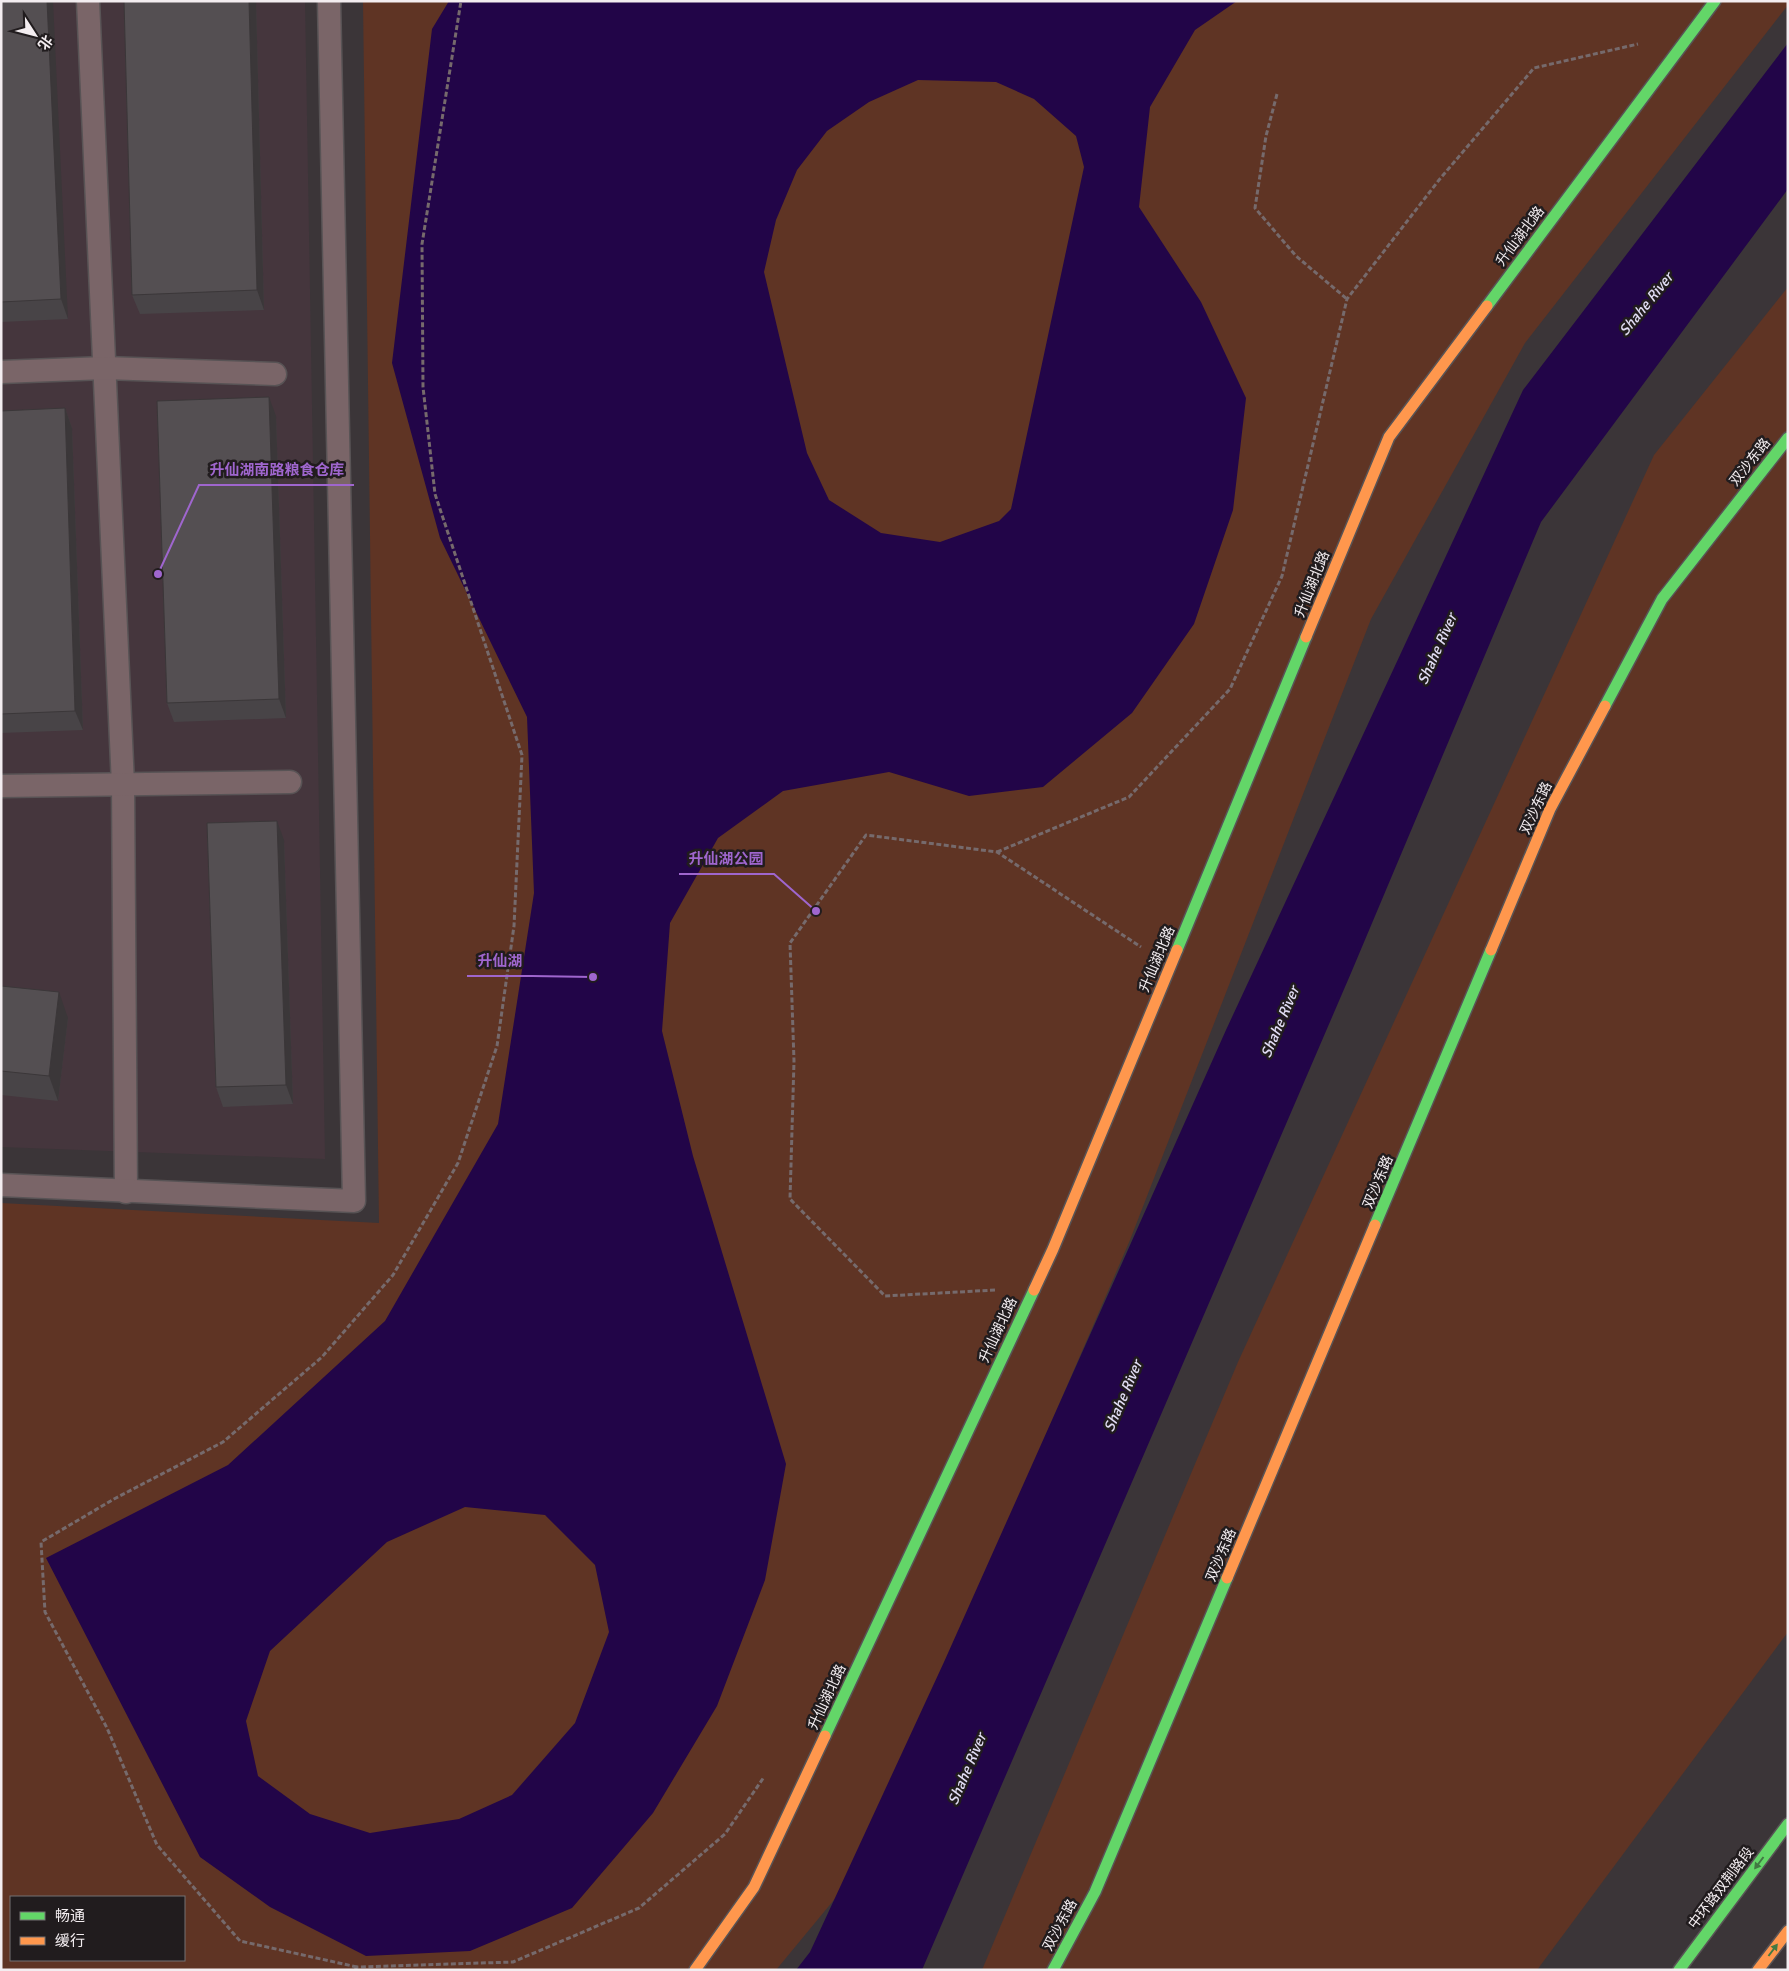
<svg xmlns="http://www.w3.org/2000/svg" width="1789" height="1971" viewBox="0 0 1789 1971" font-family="Signika,'Noto Sans SC',sans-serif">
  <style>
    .built { fill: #45363d }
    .green { fill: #5f3424; fill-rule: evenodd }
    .water { fill: #220548; fill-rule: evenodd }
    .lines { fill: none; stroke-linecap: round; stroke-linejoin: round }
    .lane-casing { stroke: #585355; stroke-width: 25 }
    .fast-casing { stroke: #585355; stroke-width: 14 }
    .slow-casing { stroke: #585355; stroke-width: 14 }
    .path { stroke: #766a6c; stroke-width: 3; stroke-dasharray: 5 2.5; stroke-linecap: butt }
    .lane { stroke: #7a6568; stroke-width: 22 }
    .fast { stroke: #63d668; stroke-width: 11 }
    .slow { stroke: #ff974d; stroke-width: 11 }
    .wall { fill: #484447 }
    .shaded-wall { fill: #3b3739 }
    .building { fill: #544f52; stroke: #3b3739 }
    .oneway { fill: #427943 }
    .labels { text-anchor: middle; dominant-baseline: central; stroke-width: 5; stroke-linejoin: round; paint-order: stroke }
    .street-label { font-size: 14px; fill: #f3edf0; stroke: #211c1e }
    .water-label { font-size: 15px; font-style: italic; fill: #e1ddf4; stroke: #211c1e }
    .leader { fill: none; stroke: #9f66ce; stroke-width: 2 }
    .callout-dot { fill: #9f66ce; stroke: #211c1e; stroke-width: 2 }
    .callout-label { font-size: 15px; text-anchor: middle; font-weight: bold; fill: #9f66ce; stroke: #211c1e; stroke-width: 5; stroke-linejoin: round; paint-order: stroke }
  </style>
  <rect width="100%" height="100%" fill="#3b3538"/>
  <!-- built -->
  <path class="built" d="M1,1h304l20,1158 -324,-12z"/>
  <!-- green -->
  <g class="green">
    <path d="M363,1h1425v4l-263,338 -154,276 -241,621 -273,632 -81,98h-775v-767l378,20zM11,1897h173v63h-173z"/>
    <path d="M1788,287v1345l-251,338h-555l256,-608 416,-907z"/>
  </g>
  <!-- water -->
  <g class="water">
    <path d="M449,1h788l-42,29 -45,77 -11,100 62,95 45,96 -13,112 -39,114 -62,89 -89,74 -74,9 -80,-24 -106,19 -65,47 -48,85 -8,108 31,125 93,308 -21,116 -48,126 -64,107 -81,95 -102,43 -104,5 -96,-49 -70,-50 -154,-299 182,-93 157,-144 113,-197 36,-231 -7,-176 -87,-179 -48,-175 40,-334zM918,80l78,2 38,17 42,37 8,31 -73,342 -12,12 -59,21 -59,-9 -52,-33 -22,-47 -43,-181 12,-52 21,-50 30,-39 42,-29zM465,1507l80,8 50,50 14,67 -34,91 -63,72 -53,24 -89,14 -60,-19 -52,-38 -12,-55 24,-70 117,-109z"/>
    <path d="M1788,43v146l-247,333 -190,451 -429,997h-126l14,-18 134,-290 282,-632 297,-640z"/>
  </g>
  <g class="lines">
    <!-- lane casing -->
    <g class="lane-casing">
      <g id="lane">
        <path d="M88,1l35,784 3,407"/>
        <path d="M1,372l104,-4 170,6"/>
        <path d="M1,786l289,-4"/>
        <path d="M1,1185l353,16 -25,-1200"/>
      </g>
    </g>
    <!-- fast casing -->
    <g class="fast-casing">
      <g id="fast">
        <path d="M1487,306l228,-305"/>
        <path d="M1605,706l57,-107 126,-161"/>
        <path d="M1177,950l129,-313"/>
        <path d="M1375,1225l116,-275"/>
        <path d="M825,1736l209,-446"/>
        <path d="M1053,1970l42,-78 132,-314"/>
        <path d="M1679,1970l109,-146"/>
      </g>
    </g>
    <!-- slow casing -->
    <g class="slow-casing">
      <g id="slow">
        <path d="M1306,637l83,-200 98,-131"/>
        <path d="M1491,950l59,-141 55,-103"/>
        <path d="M1034,1290l19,-41 124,-299"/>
        <path d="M1227,1578l148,-353"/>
        <path d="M695,1970l59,-83 71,-151"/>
        <path d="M1758,1970l30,-39"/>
      </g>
    </g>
    <!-- path -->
    <g class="path">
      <path d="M1277,94l-11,42 -11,72 41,48 51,43"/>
      <path d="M997,852l132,-55 101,-108 52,-113 65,-277 92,-119 95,-112 104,-24"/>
      <path d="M995,1290l-110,6 -95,-97 4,-138 -4,-118 76,-108 131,17 144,95"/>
      <path d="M357,1967l-117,-26 -83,-96 -50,-117 -62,-116 -4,-70 73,-43 109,-57 99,-85 71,-82 65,-112 39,-117 17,-120 8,-171 -87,-261 -12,-107 -1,-143 39,-243"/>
      <path d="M355,1970l2,-3 156,-5 126,-54 86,-74 39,-57"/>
    </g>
    <!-- lane -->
    <use href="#lane" class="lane"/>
    <!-- fast -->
    <use href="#fast" class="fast"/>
    <!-- slow -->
    <use href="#slow" class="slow"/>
  </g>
  <!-- wall -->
  <g class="wall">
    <path d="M1,1l67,318 -67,3z"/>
    <path d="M256,1l8,309 -124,4 -8,-19z"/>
    <path d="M65,408l7,20 11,302 -82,3v-322z"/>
    <path d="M276,416l10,302 -112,4 -7,-19z"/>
    <path d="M284,840l9,264 -70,3 -7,-20z"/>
    <path d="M1,986l67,32 -10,83 -57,-6z"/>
  </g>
  <!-- shaded-wall -->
  <g class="shaded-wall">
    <path d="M47,1h6l15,318 -7,-20z"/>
    <path d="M249,1h7l8,309 -7,-20z"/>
    <path d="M269,397l7,19 10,302 -7,-19z"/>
    <path d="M65,408l7,20 11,302 -8,-19z"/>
    <path d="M277,821l7,19 9,264 -7,-19z"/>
    <path d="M59,992l9,26 -10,83 -9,-25z"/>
  </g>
  <!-- building -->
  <g class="building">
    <path d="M1,1h46l14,298 -60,3z"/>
    <path d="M124,1h125l8,289 -125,5z"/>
    <path d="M269,397l10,302 -112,4 -10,-302z"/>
    <path d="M65,408l10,303 -74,3v-303z"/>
    <path d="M277,821l9,264 -70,2 -9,-264z"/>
    <path d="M1,986l58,6 -10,84 -48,-5z"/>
  </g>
  <!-- one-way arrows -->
  <defs><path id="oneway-solid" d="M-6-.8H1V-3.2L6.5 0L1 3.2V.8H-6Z" transform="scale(1.25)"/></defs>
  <g class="oneway">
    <use href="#oneway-solid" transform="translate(1759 1863) rotate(127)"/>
    <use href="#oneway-solid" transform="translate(1773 1950) rotate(-53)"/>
  </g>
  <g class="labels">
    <!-- street labels -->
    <g class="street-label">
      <text transform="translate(1520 236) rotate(-53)">升仙湖北路</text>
      <text transform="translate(1750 462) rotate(-52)">双沙东路</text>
      <text transform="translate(1312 584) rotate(-68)">升仙湖北路</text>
      <text transform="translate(1536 808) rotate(-65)">双沙东路</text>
      <text transform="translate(1157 959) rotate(-67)">升仙湖北路</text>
      <text transform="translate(1378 1182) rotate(-67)">双沙东路</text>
      <text transform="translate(998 1330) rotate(-65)">升仙湖北路</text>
      <text transform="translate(1221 1555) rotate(-67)">双沙东路</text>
      <text transform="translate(827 1697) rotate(-65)">升仙湖北路</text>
      <text transform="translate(1721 1888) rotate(-53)">中环路双荆路段</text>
      <text transform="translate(1060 1925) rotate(-62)">双沙东路</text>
    </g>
    <!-- water labels -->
    <g class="water-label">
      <text transform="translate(1646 304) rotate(-51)">Shahe River</text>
      <text transform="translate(1437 649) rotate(-66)">Shahe River</text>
      <text transform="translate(1280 1022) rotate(-67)">Shahe River</text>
      <text transform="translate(1123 1396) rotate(-67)">Shahe River</text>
      <text transform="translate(967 1769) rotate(-67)">Shahe River</text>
    </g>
  </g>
  <!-- callouts -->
  <path class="leader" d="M158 574L199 485H354M816 911L774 874H679M593 977L532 976H467"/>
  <g class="callout-dot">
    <circle cx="158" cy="574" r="5"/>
    <circle cx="816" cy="911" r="5"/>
    <circle cx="593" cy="977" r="5"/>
  </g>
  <g class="callout-label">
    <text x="277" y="475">升仙湖南路粮食仓库</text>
    <text x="726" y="864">升仙湖公园</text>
    <text x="500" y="966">升仙湖</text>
  </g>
  <!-- border -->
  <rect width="1789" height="1971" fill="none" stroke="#f3edf0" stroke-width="5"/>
  <!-- legend -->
  <rect x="10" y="1896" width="175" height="65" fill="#211c1e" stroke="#757072"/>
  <rect x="20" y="1912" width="25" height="8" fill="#63d668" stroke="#757072"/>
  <text x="55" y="1921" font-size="15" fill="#f3edf0">畅通</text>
  <rect x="20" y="1937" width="25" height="8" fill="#ff974d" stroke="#757072"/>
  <text x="55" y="1946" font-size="15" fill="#f3edf0">缓行</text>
  <!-- north arrow -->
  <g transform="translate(35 35) rotate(126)" stroke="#211c1e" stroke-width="4" paint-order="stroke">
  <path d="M0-4L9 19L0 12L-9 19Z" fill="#f3edf0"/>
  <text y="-8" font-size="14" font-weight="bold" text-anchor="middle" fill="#f3edf0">北</text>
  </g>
</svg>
